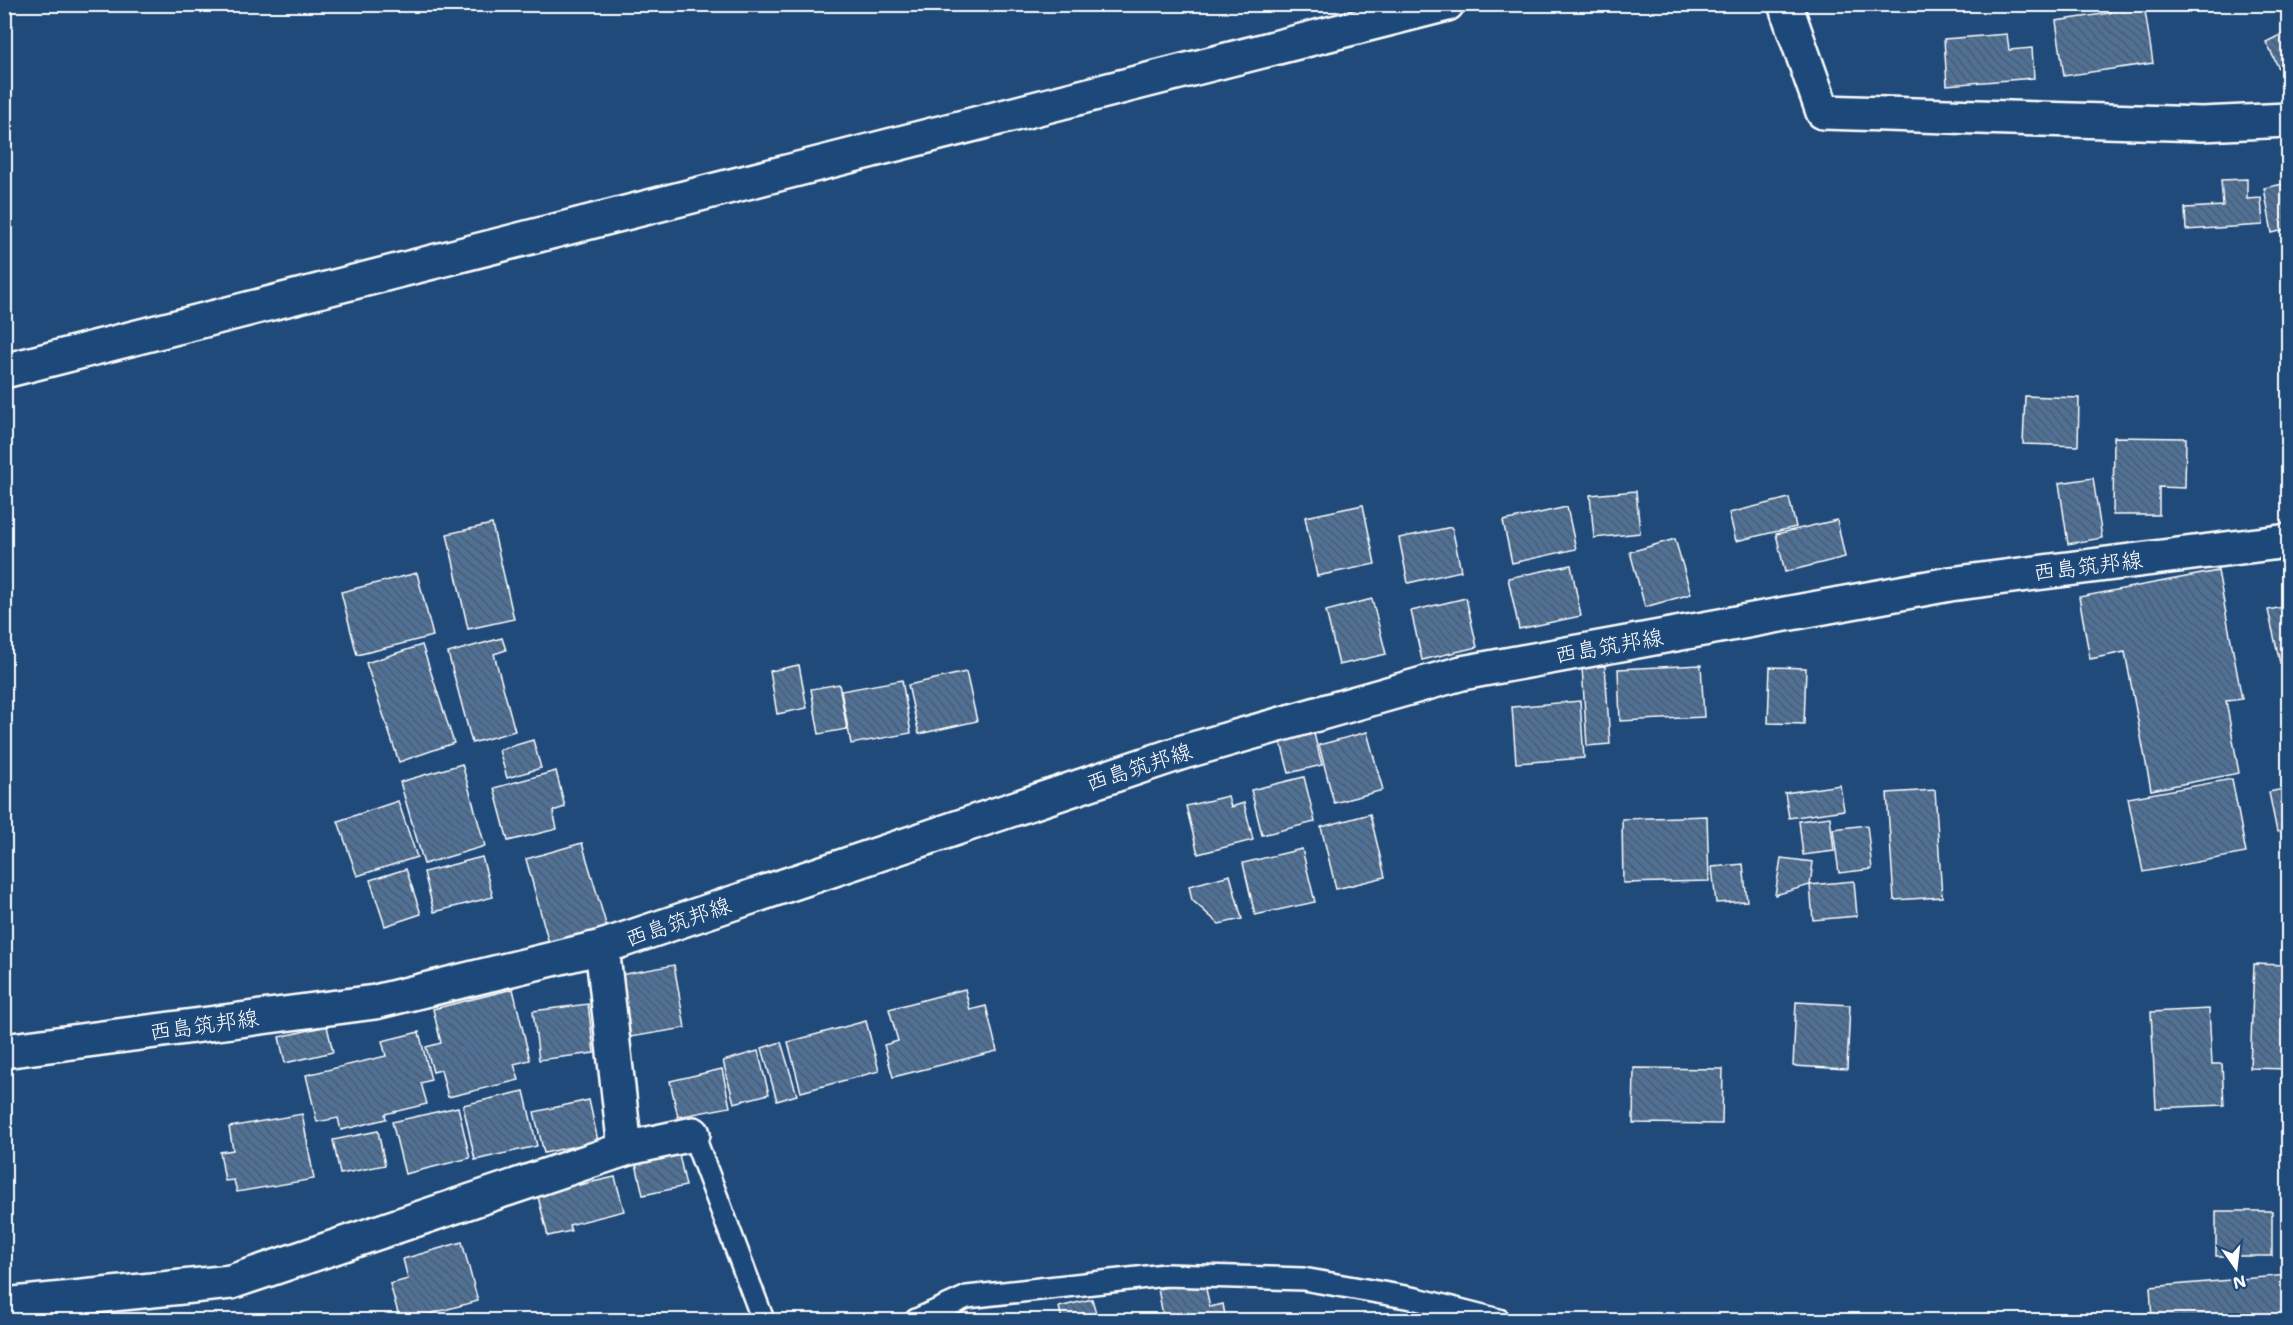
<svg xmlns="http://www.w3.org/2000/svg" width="2293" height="1325" viewBox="0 0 2293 1325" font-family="'Shantell Sans','Klee One',sans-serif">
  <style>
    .building { fill: url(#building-back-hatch); stroke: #fff; stroke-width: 1.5 }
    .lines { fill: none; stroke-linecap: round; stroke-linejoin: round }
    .lane-casing { stroke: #fff; stroke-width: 26 }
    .street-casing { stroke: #fff; stroke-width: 38 }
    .secondary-casing { stroke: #fff; stroke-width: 38 }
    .lane { stroke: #1f4a7a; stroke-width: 21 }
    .street { stroke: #1f4a7a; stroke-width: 33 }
    .secondary { stroke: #1f4a7a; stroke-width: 33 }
    .labels { text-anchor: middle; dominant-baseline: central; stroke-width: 4.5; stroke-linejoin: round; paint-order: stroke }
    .street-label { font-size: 22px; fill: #fff; stroke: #1f4a7a }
  </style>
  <defs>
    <pattern id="building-back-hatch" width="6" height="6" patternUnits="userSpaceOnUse" patternTransform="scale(1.5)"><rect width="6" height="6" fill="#507197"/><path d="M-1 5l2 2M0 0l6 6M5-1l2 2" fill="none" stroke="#4e5b6a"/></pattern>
  </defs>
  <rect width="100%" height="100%" fill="#1f4a7a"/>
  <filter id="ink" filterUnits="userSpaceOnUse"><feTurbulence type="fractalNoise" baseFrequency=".0167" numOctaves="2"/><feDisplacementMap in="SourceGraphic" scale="12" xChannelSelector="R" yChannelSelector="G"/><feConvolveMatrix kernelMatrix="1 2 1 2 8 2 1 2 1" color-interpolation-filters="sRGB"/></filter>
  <g filter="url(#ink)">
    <!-- building -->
    <g class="building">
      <path d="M2108,4h36l9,59 -89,13 -8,-55 54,-8z"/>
      <path d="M2288,31v56l-22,-45z"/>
      <path d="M2007,34l2,16 23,-2 2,30 -87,7 -3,-46z"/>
      <path d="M2247,179v20l14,-1 2,27 -77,5 -1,-22 38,-2 -2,-26z"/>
      <path d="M2288,183v46l-16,4 -8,-45z"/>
      <path d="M2025,396l54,2 -1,48 -55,-2z"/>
      <path d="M2114,437l72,1 -1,50 -26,-1v28h-46z"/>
      <path d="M2093,478l9,60 -34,6 -9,-61z"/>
      <path d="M1636,491l4,42 -46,5 -4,-43z"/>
      <path d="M1789,498l7,29 -60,14 -7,-28z"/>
      <path d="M1363,505l12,59 -58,12 -12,-59z"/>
      <path d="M1567,507l9,42 -64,14 -9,-42z"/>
      <path d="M1837,520l8,37 -60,15 -9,-38z"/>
      <path d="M492,524l22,95 -46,10 -21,-95z"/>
      <path d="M1452,527l9,44 -53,12 -9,-45z"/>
      <path d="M1675,539l16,55 -46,13 -15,-55z"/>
      <path d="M1571,565l10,51 -62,13 -11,-51z"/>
      <path d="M2218,571l24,128 -16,2 13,72 -88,17 -26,-138 -35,7 -11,-62z"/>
      <path d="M417,573l16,63 -76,19 -16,-63z"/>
      <path d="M1466,598l11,49 -55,13 -11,-49z"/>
      <path d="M1372,599l14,55 -47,11 -13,-54z"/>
      <path d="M2288,606v55l-8,2 -12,-53z"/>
      <path d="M502,638l4,12 -12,4 21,77 -43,12 -24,-90z"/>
      <path d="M422,645l32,98 -55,19 -33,-99z"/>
      <path d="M799,665l8,43 -30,6 -7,-43z"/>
      <path d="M1701,665l3,52 -84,4 -2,-52z"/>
      <path d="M1605,666l5,78 -23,2 -5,-79z"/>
      <path d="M1770,667l36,1 -2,56 -36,-1z"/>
      <path d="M966,672l11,49 -58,13 -11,-49z"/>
      <path d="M902,680l9,53 -60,11 -10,-53z"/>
      <path d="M839,684l8,45 -28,5 -8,-45z"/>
      <path d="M1580,701l4,57 -68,5 -4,-56z"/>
      <path d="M1312,726l10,39 -33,8 -10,-38z"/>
      <path d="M1367,732l16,58 -49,13 -15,-58z"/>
      <path d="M533,740l8,28 -34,10 -8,-28z"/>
      <path d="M462,764l23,82 -61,18 -24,-82z"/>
      <path d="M556,771l9,36 -12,4 4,18 -49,12 -14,-53z"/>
      <path d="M1304,777l11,45 -53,13 -11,-45z"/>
      <path d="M2232,779l14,74 -103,19 -15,-74z"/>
      <path d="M1840,785l4,25 -55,8 -4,-25z"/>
      <path d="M2288,788v42l-11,2 -8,-40z"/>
      <path d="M1935,790l7,107 -48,3 -7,-107z"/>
      <path d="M1228,796l3,11 13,-4 9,37 -55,14 -12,-48z"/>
      <path d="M398,801l19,56 -60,19 -19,-55z"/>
      <path d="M1370,814l15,63 -49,12 -15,-62z"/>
      <path d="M1707,816l2,65 -86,2 -1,-64z"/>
      <path d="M1830,817l4,34 -31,4 -4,-34z"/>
      <path d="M1867,825l5,44 -33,4 -6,-44z"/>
      <path d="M582,843l26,88 -58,16 -24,-88z"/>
      <path d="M1302,849l13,53 -60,13 -12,-52z"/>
      <path d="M482,857l11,40 -59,15 -10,-40z"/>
      <path d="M1781,858l32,4 -3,23 -35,10z"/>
      <path d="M1743,864l4,37 -31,2 -4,-36z"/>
      <path d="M406,869l15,45 -36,12 -15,-46z"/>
      <path d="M1230,875l12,44 -23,5 -27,-24 -3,-14z"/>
      <path d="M1854,881l3,35 -44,4 -3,-35z"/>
      <path d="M2254,964l34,1v104l-38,-1z"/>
      <path d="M674,965l11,63 -60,10 -11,-62z"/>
      <path d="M513,989l17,71 -16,4 5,16 -71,17 -7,-27 -8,2 -7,-25 15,-4 -8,-34z"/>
      <path d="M965,989l5,21 16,-4 11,45 -104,26 -9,-32 14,-4 -9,-32z"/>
      <path d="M1796,1002l54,3 -3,64 -54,-3z"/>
      <path d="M588,1004l6,49 -55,7 -6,-49z"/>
      <path d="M2209,1009l3,55h10l2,41 -68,3 -5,-96z"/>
      <path d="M866,1021l13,50 -78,21 -13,-50z"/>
      <path d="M327,1026l6,26 -48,11 -6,-26z"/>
      <path d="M419,1032l12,48 -10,3 6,21 -42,10 1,5 -45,11 -3,-12 -21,4 -11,-47 80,-19 -4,-15z"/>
      <path d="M781,1042l16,53 -20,6 -15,-53z"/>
      <path d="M758,1051l11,43 -35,9 -11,-42z"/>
      <path d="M1634,1068l89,1 -1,55 -89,-1z"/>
      <path d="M722,1069l8,38 -52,10 -8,-36z"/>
      <path d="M524,1091l13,55 -62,14 -12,-55z"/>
      <path d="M589,1100l9,41 -54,12 -10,-41z"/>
      <path d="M458,1107l12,51 -65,16 -13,-52z"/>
      <path d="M302,1114l12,65 -77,13 -3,-12 -9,1 -5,-29 13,-2 -4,-23z"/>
      <path d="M378,1131l7,34 -45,9 -7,-34z"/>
      <path d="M678,1150l8,36 -43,9 -8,-36z"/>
      <path d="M615,1177l9,34 -55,14 2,6 -23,5 -12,-47 42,-9 1,5z"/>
      <rect x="2216" y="1211" width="56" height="45"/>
      <path d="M462,1242l16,59 -71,19h-7l-10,-36 18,-5 -5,-20z"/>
      <path d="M2288,1275v42l-37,3h-99l-2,-33z"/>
      <path d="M1204,1280l6,27 13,-3 3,16h-62l-6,-31z"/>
      <path d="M1092,1299l6,21h-36l-3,-13z"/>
    </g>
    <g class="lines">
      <!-- lane casing -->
      <g class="lane-casing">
        <g id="lane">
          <path d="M693,1134l70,186"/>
          <path d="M916,1320l51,-23 198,-22 138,4 114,20 82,21"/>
        </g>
      </g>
      <!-- street casing -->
      <g class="street-casing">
        <g id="street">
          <path d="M1785,4l38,108 379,12 86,-4"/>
          <path d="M4,371l1443,-367"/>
          <path d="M602,947l23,202"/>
          <path d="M4,1305l227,-23 394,-133 68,-15"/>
        </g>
      </g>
      <!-- secondary casing -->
      <g class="secondary-casing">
        <path id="secondary" d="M4,1051l371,-49 227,-55 581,-195 279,-79 488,-89 338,-43"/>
      </g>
      <!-- lane -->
      <use href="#lane" class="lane"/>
      <!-- street -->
      <use href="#street" class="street"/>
      <!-- secondary -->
      <use href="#secondary" class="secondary"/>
    </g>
  </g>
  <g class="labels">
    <!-- street labels -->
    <g class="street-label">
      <text transform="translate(2088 566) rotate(-7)">西島筑邦線</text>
      <text transform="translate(1609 646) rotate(-10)">西島筑邦線</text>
      <text transform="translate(1139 767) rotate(-18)">西島筑邦線</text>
      <text transform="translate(678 922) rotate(-19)">西島筑邦線</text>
      <text transform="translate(204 1025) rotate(-8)">西島筑邦線</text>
    </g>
  </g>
  <!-- margin -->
  <rect width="2293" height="1325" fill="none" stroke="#1f4a7a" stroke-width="24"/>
  <rect x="12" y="12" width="2269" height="1301" fill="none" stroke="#fff" stroke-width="2" filter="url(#ink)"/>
  <!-- north arrow -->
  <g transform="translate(2236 1268) rotate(166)" stroke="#1f4a7a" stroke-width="4.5" paint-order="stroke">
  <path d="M0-4.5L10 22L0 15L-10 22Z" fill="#ffffff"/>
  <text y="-9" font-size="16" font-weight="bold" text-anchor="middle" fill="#ffffff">N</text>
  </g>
</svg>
